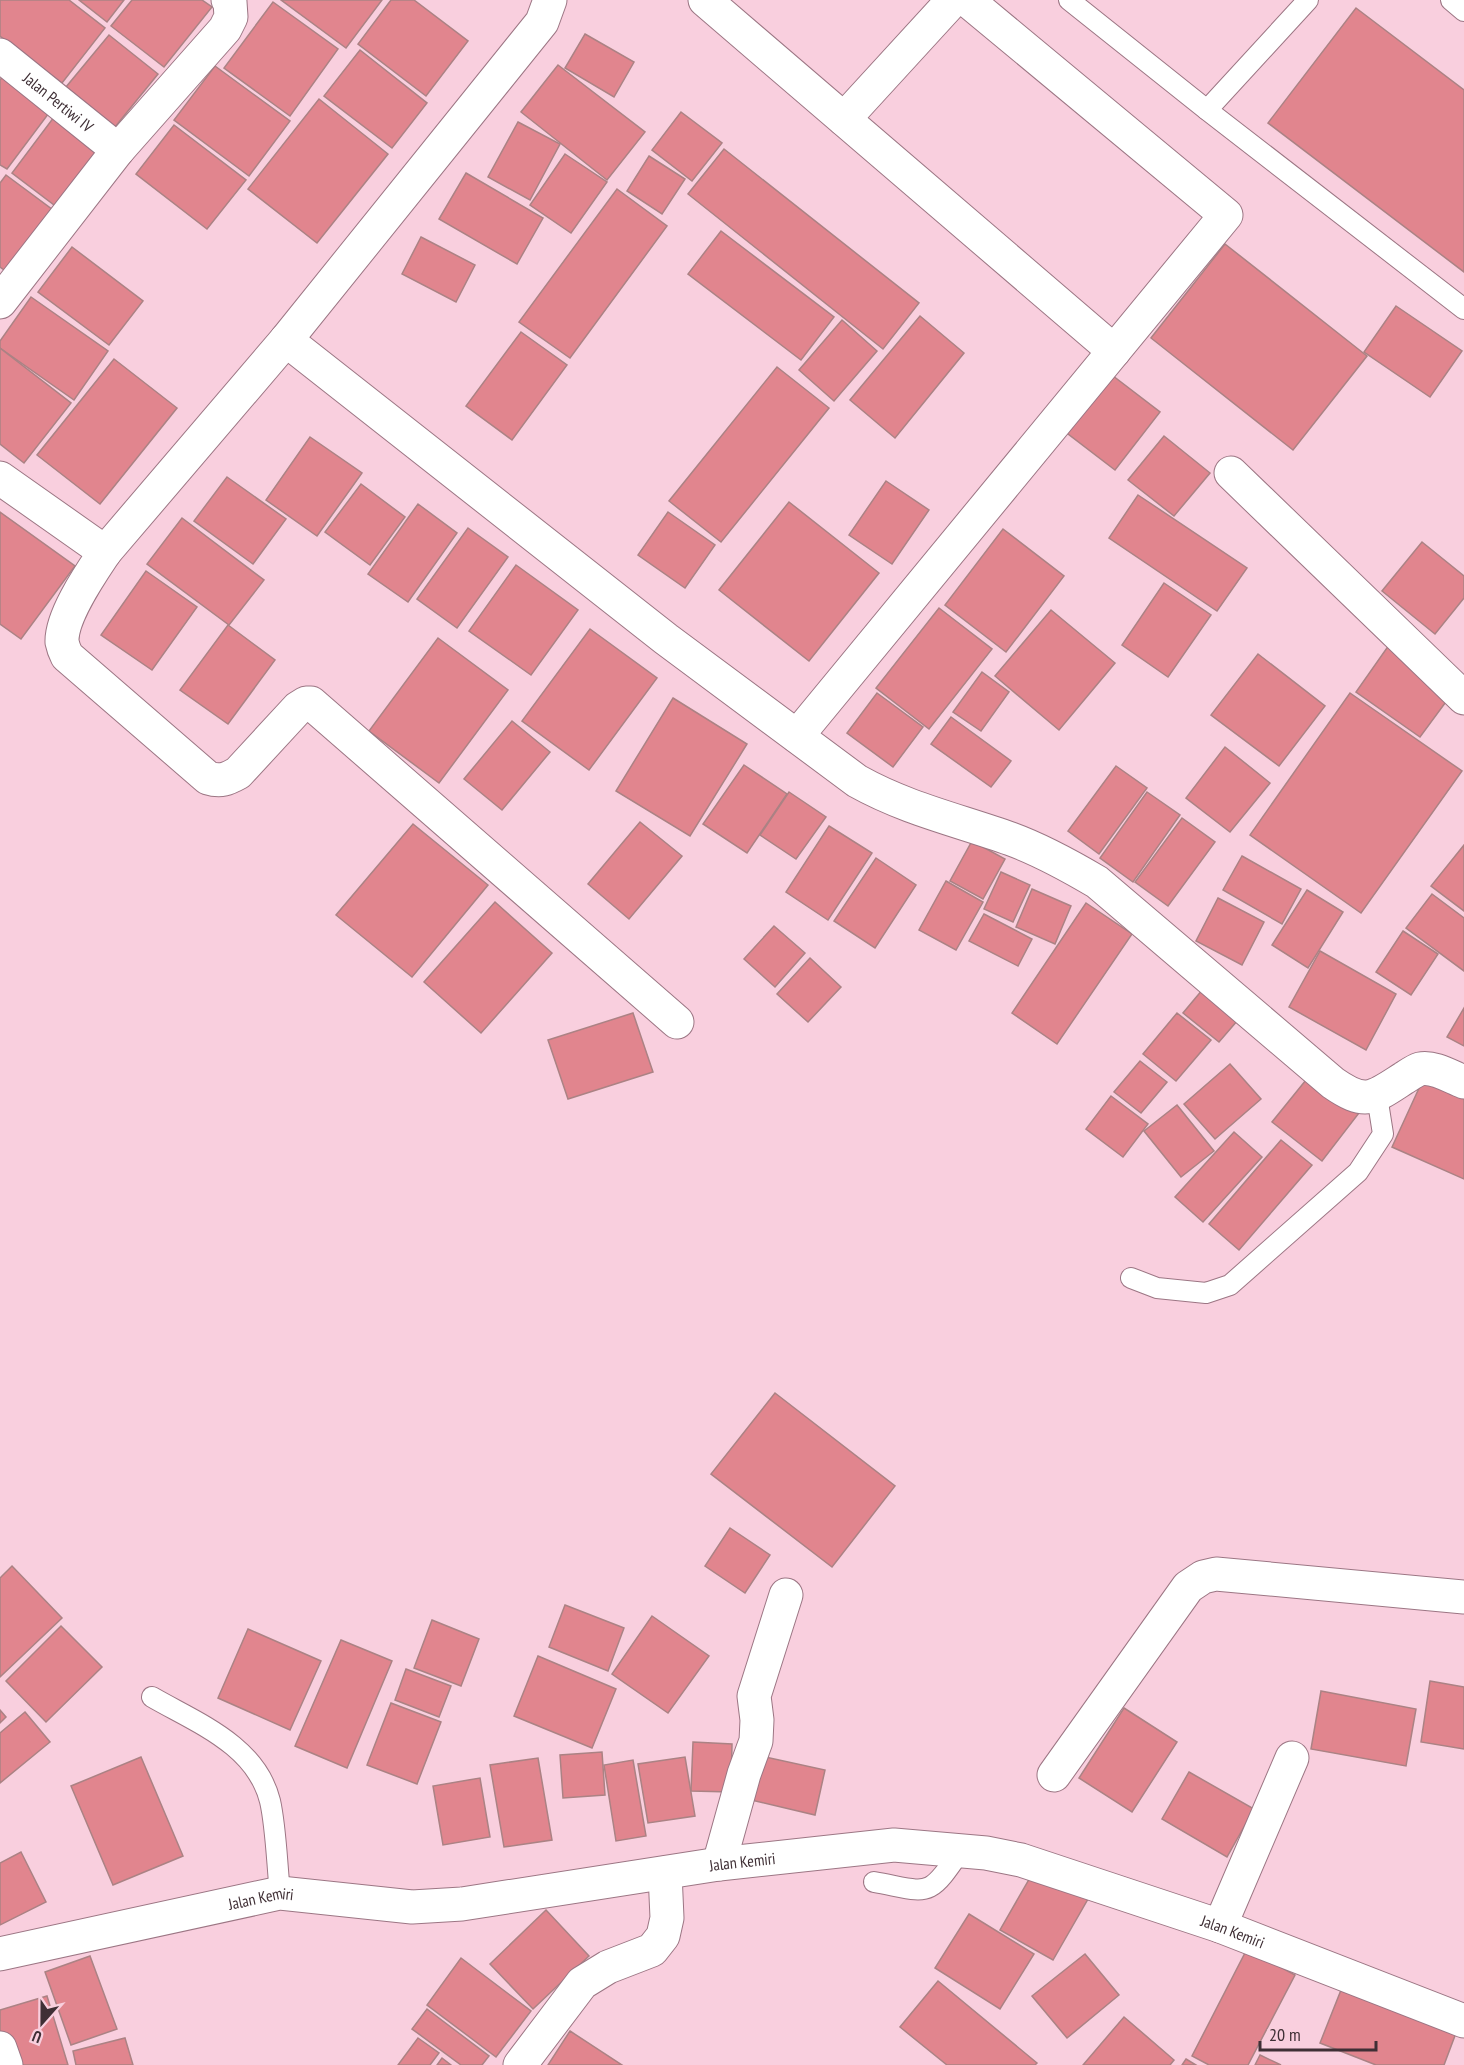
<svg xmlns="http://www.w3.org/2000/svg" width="1464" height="2065" viewBox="0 0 1464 2065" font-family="'PT Sans Narrow',sans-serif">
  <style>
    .building { fill: #e1858e; stroke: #ab8284; stroke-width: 1.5 }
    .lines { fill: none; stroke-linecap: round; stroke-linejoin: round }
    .service-casing { stroke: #9c7684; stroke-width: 22 }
    .minor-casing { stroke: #9c7684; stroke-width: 35 }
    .tertiary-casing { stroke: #9c7684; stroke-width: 35 }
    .service { stroke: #fff; stroke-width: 20 }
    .minor { stroke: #fff; stroke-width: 33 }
    .tertiary { stroke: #fff; stroke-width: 33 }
    .labels { text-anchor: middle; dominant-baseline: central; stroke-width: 5; stroke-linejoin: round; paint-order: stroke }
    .street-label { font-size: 16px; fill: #3f2f35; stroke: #f9cfde }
  </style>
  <rect width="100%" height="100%" fill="#f9cfde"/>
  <!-- building -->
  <g class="building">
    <path d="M0,0h69l36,28 -43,55 -62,-47z"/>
    <path d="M79,0h45l-17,22z"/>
    <path d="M132,0h70l10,7 -48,60 -53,-41z"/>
    <path d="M281,0h101l-36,48z"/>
    <path d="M391,0h23l54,41 -42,55 -68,-52z"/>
    <path d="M273,2l65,47 -48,67 -66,-48z"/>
    <path d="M1356,8l108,82v182l-196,-149z"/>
    <path d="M585,34l49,28 -20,35 -49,-29z"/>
    <path d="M109,35l49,39 -43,53 -49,-40z"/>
    <path d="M360,50l67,53 -35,45 -68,-52z"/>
    <path d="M558,65l87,67 -38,48 -86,-68z"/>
    <path d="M215,66l75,55 -41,55 -75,-56z"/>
    <path d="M5,74l47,35 -45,60 -7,-4v-85z"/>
    <path d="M319,99l69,55 -71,89 -69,-54z"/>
    <path d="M681,112l41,31 -30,38 -40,-31z"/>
    <path d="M57,113l47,35 -46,60 -46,-35z"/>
    <path d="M518,122l42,22 -30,56 -42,-23z"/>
    <path d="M174,125l72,55 -39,49 -71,-55z"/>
    <path d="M724,149l195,154 -36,46 -195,-155z"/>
    <path d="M565,154l42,28 -36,51 -41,-28z"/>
    <path d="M649,156l36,23 -23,35 -35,-23z"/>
    <path d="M466,173l77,45 -26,46 -78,-45z"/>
    <path d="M6,175l47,35 -46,62 -7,-5v-84z"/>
    <path d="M617,189l50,37 -97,132 -51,-36z"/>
    <path d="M721,231l113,86 -33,43 -113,-86z"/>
    <path d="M421,237l54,28 -19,37 -54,-28z"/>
    <path d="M1225,244l142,112 -74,94 -142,-112z"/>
    <path d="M72,247l71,54 -34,44 -71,-53z"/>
    <path d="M31,297l77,54 -34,49 -74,-52v-7z"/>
    <path d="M1396,306l66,45 -32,46 -66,-45z"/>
    <path d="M920,316l44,37 -69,85 -45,-38z"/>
    <path d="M842,320l35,31 -43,50 -35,-31z"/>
    <path d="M521,332l46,33 -55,75 -46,-34z"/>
    <path d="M0,348l71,55 -47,60 -24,-19z"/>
    <path d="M114,359l63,49 -77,96 -63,-49z"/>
    <path d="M777,367l52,41 -108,134 -52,-41z"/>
    <path d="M1104,369l56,43 -45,58 -56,-43z"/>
    <path d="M1164,436l46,37 -36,43 -46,-36z"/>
    <path d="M310,437l52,36 -45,63 -51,-36z"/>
    <path d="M227,477l59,42 -33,45 -59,-43z"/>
    <path d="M886,481l43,29 -37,54 -43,-29z"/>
    <path d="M361,484l44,33 -35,48 -45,-33z"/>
    <path d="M1138,495l109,73 -30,43 -108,-73z"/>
    <path d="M789,502l90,71 -70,88 -90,-71z"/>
    <path d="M418,504l39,29 -49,69 -40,-28z"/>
    <path d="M0,512l75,54 -54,73 -21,-15z"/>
    <path d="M668,512l47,33 -30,43 -47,-33z"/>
    <path d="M182,518l82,62 -35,45 -82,-61z"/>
    <path d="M468,528l40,29 -51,71 -40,-29z"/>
    <path d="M1003,529l61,47 -58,76 -61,-47z"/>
    <path d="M1422,542l42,34v22l-29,36 -53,-43z"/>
    <path d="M516,565l62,45 -47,65 -62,-44z"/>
    <path d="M146,571l51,36 -45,63 -51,-35z"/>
    <path d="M1164,583l47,32 -43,62 -46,-32z"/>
    <path d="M939,608l53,41 -63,80 -53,-41z"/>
    <path d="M1051,610l64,53 -56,67 -64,-54z"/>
    <path d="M228,625l47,35 -47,64 -48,-34z"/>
    <path d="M590,629l67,49 -68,92 -67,-49z"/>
    <path d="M438,638l70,52 -69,93 -70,-52z"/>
    <path d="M1389,645l65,46 -34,46 -64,-45z"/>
    <path d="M1258,654l67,52 -46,60 -68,-51z"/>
    <path d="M982,672l27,20 -28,39 -28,-19z"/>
    <path d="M877,693l46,34 -30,40 -46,-34z"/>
    <path d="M1350,693l112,78 -101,142 -111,-78z"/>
    <path d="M673,698l74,46 -57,92 -74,-45z"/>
    <path d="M951,717l60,44 -20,26 -60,-43z"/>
    <path d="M512,721l38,31 -48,58 -38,-31z"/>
    <path d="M1225,747l45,36 -40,49 -44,-34z"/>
    <path d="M744,765l43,29 -40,59 -44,-29z"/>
    <path d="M1116,766l31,22 -48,66 -31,-23z"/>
    <path d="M789,792l37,25 -30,42 -36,-24z"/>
    <path d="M1147,792l33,23 -47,67 -33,-24z"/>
    <path d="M1182,818l33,24 -47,64 -33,-24z"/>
    <path d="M640,822l42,34 -53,63 -41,-35z"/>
    <path d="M413,824l75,61 -76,92 -76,-62z"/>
    <path d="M829,826l43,27 -44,67 -42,-28z"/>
    <path d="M972,841l33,18 -22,40 -33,-18z"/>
    <path d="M1464,845v66l-33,-25z"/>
    <path d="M1242,856l59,33 -19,35 -59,-34z"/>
    <path d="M876,858l40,27 -41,63 -41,-27z"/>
    <path d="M1001,872l29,13 -17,37 -29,-13z"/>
    <path d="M946,881l37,21 -27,48 -37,-20z"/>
    <path d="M1032,889l39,17 -16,38 -39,-17z"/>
    <path d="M1307,890l36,22 -35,56 -36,-23z"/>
    <path d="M1432,894l32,24v53l-58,-43z"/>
    <path d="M1218,898l46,24 -22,43 -46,-24z"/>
    <path d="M495,902l57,51 -71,80 -57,-51z"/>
    <path d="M1086,903l46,31 -75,110 -45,-31z"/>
    <path d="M984,914l48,25 -14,27 -49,-25z"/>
    <path d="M774,926l31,27 -30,34 -31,-28z"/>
    <path d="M1403,931l35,23 -27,41 -35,-23z"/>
    <path d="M1320,951l76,43 -30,56 -77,-43z"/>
    <path d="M810,958l31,29 -33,35 -31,-28z"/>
    <path d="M1208,983l36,30 -25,29 -36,-29z"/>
    <path d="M1464,1008v38l-17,-9z"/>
    <path d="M633,1013l20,59 -85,27 -20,-59z"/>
    <path d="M1177,1013l34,27 -35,41 -33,-27z"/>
    <path d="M1140,1061l27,21 -26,31 -27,-21z"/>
    <path d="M1230,1064l31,35 -46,40 -31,-35z"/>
    <path d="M1426,1073l38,17v89l-72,-32z"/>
    <path d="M1310,1075l49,38 -37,48 -50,-39z"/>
    <path d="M1111,1096l37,28 -25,33 -37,-28z"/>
    <path d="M1177,1105l37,46 -33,26 -37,-46z"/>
    <path d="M1234,1132l28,25 -59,65 -28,-25z"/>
    <path d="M1281,1140l31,25 -73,85 -30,-26z"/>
    <path d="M775,1393l120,93 -63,81 -121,-93z"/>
    <path d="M730,1528l40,27 -25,38 -40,-27z"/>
    <path d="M12,1566l50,52 -62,59v-99z"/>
    <path d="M565,1605l59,23 -16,43 -59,-24z"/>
    <path d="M652,1616l57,40 -41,57 -56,-39z"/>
    <path d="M432,1620l47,19 -18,47 -47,-18z"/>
    <path d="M61,1626l41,41 -56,55 -40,-41z"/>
    <path d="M248,1629l73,32 -31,69 -72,-32z"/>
    <path d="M341,1640l51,21 -45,107 -52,-22z"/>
    <path d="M538,1656l78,33 -24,59 -78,-32z"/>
    <path d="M406,1669l45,17 -12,31 -44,-17z"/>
    <path d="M1430,1681l34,6v62l-43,-7z"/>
    <path d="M1321,1691l95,18 -10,57 -95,-17z"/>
    <path d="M391,1703l50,19 -24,62 -50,-19z"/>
    <path d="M1124,1708l53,34 -45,70 -53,-34z"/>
    <path d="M0,1710l6,7 -6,6z"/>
    <path d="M25,1712l25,30 -50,41v-50z"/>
    <path d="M693,1742l39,2 -1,48 -40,-1z"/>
    <path d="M602,1752l3,43 -42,3 -3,-43z"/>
    <path d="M761,1756l64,14 -10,45 -64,-15z"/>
    <path d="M141,1757l42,99 -70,29 -42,-99z"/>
    <path d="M685,1757l10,59 -47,7 -10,-59z"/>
    <path d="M538,1758l14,82 -48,7 -14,-82z"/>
    <path d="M633,1760l13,76 -30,5 -12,-76z"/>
    <path d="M1189,1772l65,37 -27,48 -65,-38z"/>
    <path d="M480,1778l10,59 -47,8 -10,-59z"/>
    <path d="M21,1852l25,50 -46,23v-62z"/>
    <path d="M1035,1869l53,30 -35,61 -53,-30z"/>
    <path d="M546,1910l43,46 -56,53 -43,-45z"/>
    <path d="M969,1914l65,40 -34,55 -65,-41z"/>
    <path d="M1247,1949l48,26 -47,90h-39l-17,-9z"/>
    <path d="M1085,1954l34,41 -52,43 -35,-42z"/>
    <path d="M90,1956l27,73 -46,16 -26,-73z"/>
    <path d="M461,1958l70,53 -35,46 -69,-52z"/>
    <path d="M1345,1980l114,45 -15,40h-68l-56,-22z"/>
    <path d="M938,1981l99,82 -2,2h-88l-47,-38z"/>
    <path d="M47,1996l21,69h-58l-10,-32v-23z"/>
    <path d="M427,2009l62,47 -7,9h-21l-49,-36z"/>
    <path d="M1124,2017l50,43 -4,5h-87z"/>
    <path d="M570,2031l52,34h-74z"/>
    <path d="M125,2038l8,27h-57l-3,-14z"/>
    <path d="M418,2038l21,15 -9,12h-32z"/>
    <path d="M1260,2055l21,10h-26z"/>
    <path d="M442,2058l9,7h-14z"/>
    <path d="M1186,2059l10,6h-14z"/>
  </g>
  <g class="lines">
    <!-- service casing -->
    <g class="service-casing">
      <g id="service">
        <path d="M1069,0l138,110 257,199"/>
        <path d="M1451,0l13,11"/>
        <path d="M1207,110l101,-110"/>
        <path d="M1131,1278l26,10 49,5 24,-8 128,-113 25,-38 -6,-38"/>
        <path d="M152,1697c45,26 104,48 118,104 6,26 7,64 10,92"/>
        <path d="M874,1882c56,10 53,18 87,-32"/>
      </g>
    </g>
    <!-- minor casing -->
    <g class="minor-casing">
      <g id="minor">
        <path d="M705,0l409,351"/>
        <path id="s1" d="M0,55l118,95"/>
        <path d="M844,119l109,-119"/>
        <path d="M0,302l118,-152 107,-121 6,-12 -1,-15 -2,-2"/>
        <path d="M286,340l380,299 191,142c50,28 101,39 154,58 30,11 59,27 86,43l236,201c33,23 40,15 71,-5 5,-3 10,-7 16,-9 14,-3 31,8 44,13"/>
        <path d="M1231,473l233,225"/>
        <path d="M0,478l105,74 181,-212 256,-318 8,-22"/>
        <path d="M105,552c-14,21 -44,64 -43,90 1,5 3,10 5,14l141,122c13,4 19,1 30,-5l60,-65 8,-5h5l366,319"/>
        <path d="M797,736l429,-521 -259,-215"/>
        <path d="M1054,1775l134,-188 15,-10 13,-3 248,23"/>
        <path d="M719,1864l25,-90 12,-33 1,-21 -3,-24 32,-101"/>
        <path d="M1220,1926l72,-168"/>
        <path d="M0,2048l6,17"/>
        <path d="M520,2065l62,-82 26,-16 44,-17 11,-14 4,-18 -2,-45"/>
      </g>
    </g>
    <!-- tertiary casing -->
    <g class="tertiary-casing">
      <g id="tertiary">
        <path id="s2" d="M0,1954l280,-61 132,14 50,-3 257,-40 175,-19 92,8 35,7 199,66 244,95"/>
      </g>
    </g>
    <!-- service -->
    <use href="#service" class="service"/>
    <!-- minor -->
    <use href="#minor" class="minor"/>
    <!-- tertiary -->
    <use href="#tertiary" class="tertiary"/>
  </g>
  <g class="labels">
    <!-- street labels -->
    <g class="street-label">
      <text stroke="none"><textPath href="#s1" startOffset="75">Jalan Pertiwi IV</textPath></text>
      <text stroke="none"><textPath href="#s2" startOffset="753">Jalan Kemiri</textPath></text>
      <text stroke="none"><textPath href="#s2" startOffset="267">Jalan Kemiri</textPath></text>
      <text stroke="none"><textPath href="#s2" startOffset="1257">Jalan Kemiri</textPath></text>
    </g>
  </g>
  <!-- north arrow -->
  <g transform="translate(42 2023) rotate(201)" stroke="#f9cfde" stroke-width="4.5" paint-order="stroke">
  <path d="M0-4.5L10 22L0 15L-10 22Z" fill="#3f2f35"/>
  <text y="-9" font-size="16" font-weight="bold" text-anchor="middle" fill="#3f2f35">U</text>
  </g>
  <!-- scale -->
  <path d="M1260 2041v9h116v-9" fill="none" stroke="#3f2f35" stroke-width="3"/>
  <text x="1269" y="2041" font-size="18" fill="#3f2f35" stroke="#f9cfde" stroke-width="4.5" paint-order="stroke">20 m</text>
</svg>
